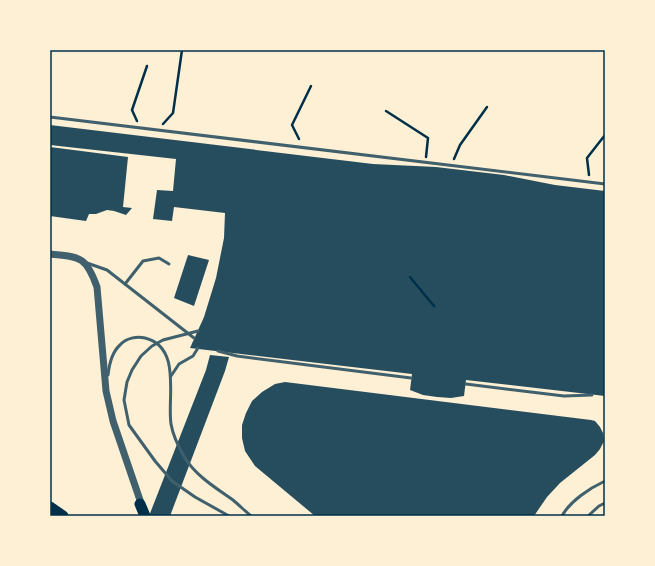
<svg xmlns="http://www.w3.org/2000/svg" width="655" height="566" viewBox="0 0 655 566" font-family="'DejaVu Sans',sans-serif">
  <style>
    .building { fill: #264d5e }
    .lines { fill: none; stroke-linecap: round; stroke-linejoin: round }
    .path { stroke: #003049; stroke-width: 2.5 }
    .service { stroke: #3f606c; stroke-width: 3 }
    .tertiary { stroke: #3f606c; stroke-width: 7 }
    .trunk { stroke: #003049; stroke-width: 11 }
    .neatline { fill: none; stroke: #003049; stroke-width: 1.5 }
  </style>
  <rect width="100%" height="100%" fill="#fdf0d5"/>
  <!-- building -->
  <g class="building">
    <path d="M50,125l323,39 63,3 68,8 51,10 50,6v205l-139,-16 -2,16 -13,2 -14,-1 -14,-2 -13,-5 2,-16 -222,-26 14,-31 12,-39 8,-40 1,-25 -51,-6 -2,14 -19,-2 4,-29 16,1 3,-32 -126,-14z"/>
    <path d="M50,147l78,10 -5,50 9,1 -6,7 -12,-4 -7,-1 -11,4h-7l-3,7 -36,-5z"/>
    <path d="M188,255l21,5 -15,46 -20,-8z"/>
    <path d="M210,355l19,2 -4,14 -55,145h-21l57,-146z"/>
    <path d="M285,382l306,38 4,1 5,6 3,6 1,8 -4,8 -5,6 -35,28 -13,14 -13,19h-219l-60,-50 -10,-15 -3,-13v-13l4,-12 6,-12 10,-9 13,-8z"/>
  </g>
  <g class="lines">
    <!-- path -->
    <g class="path">
      <path d="M386,111l42,27 -2,19"/>
      <path d="M137,121l-5,-11 15,-44"/>
      <path d="M163,124l10,-11 9,-63"/>
      <path d="M299,139l-7,-14 19,-39"/>
      <path d="M454,159l6,-14 27,-38"/>
      <path d="M589,175l-2,-17 18,-23"/>
      <path d="M410,277l24,29"/>
    </g>
    <!-- service -->
    <g class="service">
      <path d="M50,117l555,67"/>
      <path d="M87,263l20,7 87,68"/>
      <path d="M125,284l18,-23 16,-3 10,6"/>
      <path d="M198,331l-35,9 -11,6 -11,10 -9,14 -5,12 -3,18 5,25 26,36 17,20 23,16 34,19"/>
      <path d="M218,351l19,5 174,22"/>
      <path d="M108,375c1,-9 4,-23 12,-30 6,-7 17,-9 25,-7 37,9 22,60 26,86 2,12 8,24 14,34 11,18 31,30 48,42 6,5 12,11 18,16"/>
      <path d="M171,376l8,-12 14,-8 5,-8"/>
      <path d="M466,384l98,12 28,-1"/>
      <path d="M562,516c8,-15 28,-28 43,-35"/>
      <path d="M588,516l11,-10 6,-3"/>
    </g>
    <!-- tertiary -->
    <path class="tertiary" d="M50,254c30,3 36,2 47,33l9,104 7,30 29,85"/>
    <!-- trunk -->
    <g class="trunk">
      <path d="M140,504l5,12"/>
      <path d="M50,507l13,9"/>
    </g>
  </g>
  <!-- border -->
  <rect width="655" height="566" fill="none" stroke="#fdf0d5" stroke-width="102"/>
  <rect x="51" y="51" width="553" height="464" class="neatline"/>
</svg>
